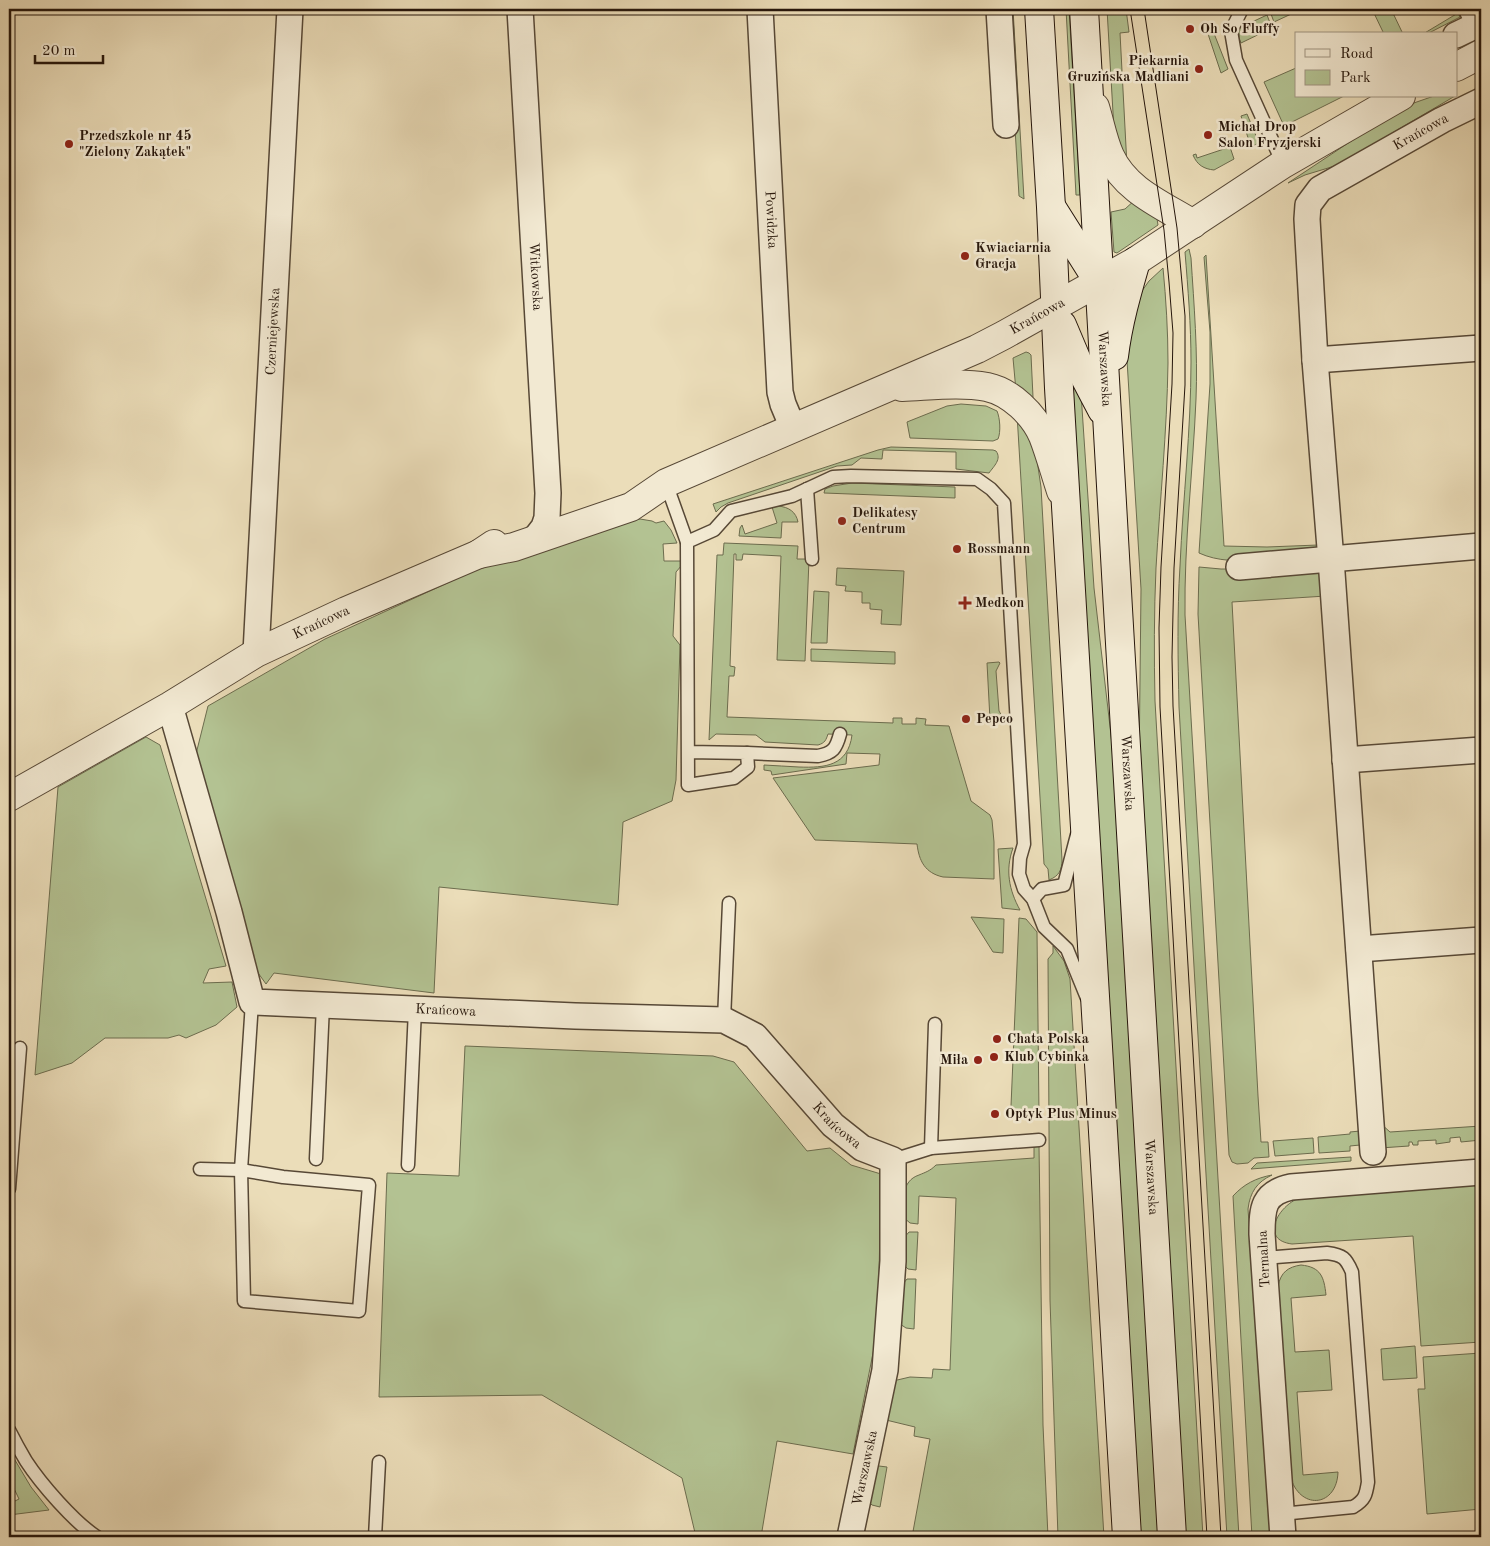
<svg xmlns="http://www.w3.org/2000/svg" width="1490" height="1546" viewBox="0 0 1490 1546" font-family="'Old Standard TT',serif">
  <style>
    .green { fill: #b3c292; stroke: #6c6c4e }
    .lines { fill: none; stroke-linecap: round; stroke-linejoin: round }
    .service-casing { stroke: #574836; stroke-width: 15 }
    .minor-casing { stroke: #574836; stroke-width: 28 }
    .tertiary-casing { stroke: #574836; stroke-width: 30 }
    .secondary-casing { stroke: #26160b; stroke-width: 30 }
    .service { stroke: #f2e9d2; stroke-width: 12 }
    .minor { stroke: #f2e9d2; stroke-width: 25 }
    .tertiary { stroke: #f2e9d2; stroke-width: 28 }
    .secondary { stroke: #f2e9d2; stroke-width: 28 }
    .tram { stroke: #26160b; stroke-width: 1 }
    .poi-dot { fill: #8f2418; stroke: #f2e9d2; stroke-width: 2 }
    .labels { text-anchor: middle; dominant-baseline: central; stroke-width: 5; stroke-linejoin: round; paint-order: stroke }
    .poi-label { font-size: 14px; font-weight: bold; fill: #26160b; stroke: #f2e9d2; text-anchor: start }
    .street-label { font-size: 14px; fill: #26160b; stroke: #f2e9d2 }
  </style>
  <rect width="100%" height="100%" fill="#ebddb9"/>
  <filter id="stains"><feTurbulence type="fractalNoise" baseFrequency=".004" numOctaves="4"/><feColorMatrix values="0 0 0 0 .2 0 0 0 0 .09 0 0 0 0 .02 0 0 0 .5 -.17"/></filter>
  <radialGradient id="worn" r=".72"><stop offset=".6" stop-color="#630" stop-opacity="0"/><stop offset="1" stop-color="#630" stop-opacity=".3"/></radialGradient>
  <!-- green -->
  <g class="green">
    <path d="M1008,9h5l11,190 -5,-3z"/>
    <path d="M1066,9h3l11,186h-4z"/>
    <path d="M1107,9h19l3,23 -9,1 7,133 -13,-36z"/>
    <path d="M1282,9h20l-28,13 -3,-8z"/>
    <path d="M1372,9h19l12,25h-19z"/>
    <path d="M1458,13l2,4 -33,17h-4z"/>
    <path d="M1267,15l5,13 -31,15 -2,-5v-10z"/>
    <path d="M1211,23l4,13 13,33 -7,4 -12,-36 -3,-13z"/>
    <path d="M1296,68v28h48l-60,30 -20,-44z"/>
    <path d="M1434,96h21l-117,69 -33,10 -17,8 104,-69 16,-9z"/>
    <path d="M1247,114l12,29 -8,4 -10,-31z"/>
    <path d="M1230,147l4,12 -20,11c-10,-1 -17,-5 -21,-15l3,-1 1,4z"/>
    <path d="M1136,199l19,8 3,18 -41,28 -3,-1 -3,-40 14,-3z"/>
    <path d="M1189,249l2,9c3,47 7,94 5,141 -3,72 -12,144 -11,216l54,922h-12l-48,-830c-1,-47 -2,-94 1,-141 3,-68 11,-136 11,-204 0,-37 -3,-73 -6,-110z"/>
    <path d="M1206,255l18,291 43,1 51,-2 4,2c-38,7 -86,23 -123,6l11,-169v-52l-6,-75z"/>
    <path d="M1163,268c3,31 5,63 5,95 -1,68 -8,137 -12,205 -2,44 -2,89 -1,133l48,836h-19l-45,-766 2,-182 -14,-229v-21l10,-41 12,-17z"/>
    <path d="M1026,352l3,1 2,2 2,42 -1,3 -16,-9 -3,-33z"/>
    <path d="M1073,385h2l6,8 13,195 18,156 48,793h-23l-65,-1149z"/>
    <path d="M961,404l25,2 11,5c3,7 4,21 1,28l-5,2 -83,-3 -3,-16 40,-16z"/>
    <path d="M1017,414l8,9 12,37 4,27 21,373c0,10 -3,16 -13,20l-1,-11 -4,-5z"/>
    <path d="M891,447l102,3 3,1c6,8 -2,15 -7,22l-33,-4v-17l-73,-2 -1,9 -21,-1 -9,7 -15,1 -109,37 -7,4 -5,5 -3,-8 165,-54z"/>
    <path d="M852,483l103,4v11l-131,-5 1,-4 8,-3z"/>
    <path d="M778,506c11,1 18,6 20,16h-16l-1,16 -42,-2 1,-8 2,-3 3,9 32,-11 -5,-16z"/>
    <path d="M640,519l12,2 4,2 8,-2 7,9 6,13 -14,1 1,17h18v4l-6,7 -3,64 7,9 -4,135 -4,21 -49,21 -5,83 -179,-18 -5,106 -160,-20 -8,11 -10,-14 -61,-212 13,-52 117,-67 201,-92z"/>
    <path d="M724,543l74,3 -1,13h12l-4,102 -28,-1 4,-104 -38,-2 -1,6h-6v-6h-2l-4,112 5,1 -1,9h-5l-2,41 166,6v-5h9v6h14v-6l10,1 -1,6 24,1 22,75 19,14 2,5 2,22v37l-51,-2c-18,-4 -24,-16 -26,-33l-102,-4 -42,-62 106,-13 1,-11 -33,-1 -1,11 -74,11 -1,-4 -7,-1v-5c12,1 23,1 35,2 26,1 49,-1 53,-32l-24,-1c-2,6 -3,9 -10,11l-53,-3 -9,-7 -40,-1 -7,6 8,-185h6z"/>
    <path d="M1318,564l8,32 -94,6 26,494 3,46h7l1,15 -15,1 -6,5 -11,1 -5,-2 -3,-7 -31,-541 1,-47 22,2h26z"/>
    <path d="M837,568l67,3 -3,54 -20,-1 1,-14 -12,-1v-6h-8v-11l-17,-1 1,-5 -10,-1z"/>
    <path d="M814,591l15,1 -2,51h-16z"/>
    <path d="M811,649l84,3v12l-84,-3z"/>
    <path d="M999,662l1,1 -4,8 3,40 4,7v1l-13,1 -3,-57z"/>
    <path d="M146,737l14,8 66,221 -17,3 -6,14 29,-1 5,25 -21,18 -30,13 -7,-3 -11,3h-63l-33,25 -37,12 23,-288z"/>
    <path d="M1013,848c-8,22 -4,42 7,62l-18,-2 -4,-59z"/>
    <path d="M971,917l33,2 -1,34 -10,-1z"/>
    <path d="M1019,918l7,1 11,13 2,182 -6,5 -12,-1 -10,-12z"/>
    <path d="M1053,946l11,15 6,18 34,558h-46l-8,-237 -2,-341 5,-6z"/>
    <path d="M465,1046l248,10 21,6 73,89 23,-3 21,17 30,9 -3,154 -25,126 -76,-13 -16,96h-65l-14,-59 -140,-83 -163,2 8,-224 72,3z"/>
    <path d="M1380,1123l10,9 91,-6v14l-20,2 -1,-5 -10,1v4l-14,2v-4l-18,1v4h-5l-1,-3h-3v4l-29,2z"/>
    <path d="M1360,1131v14l-10,1v5l-31,2 -1,-16 32,-3v-2z"/>
    <path d="M1313,1138l1,15 -39,3 -2,-15z"/>
    <path d="M1039,1146l4,279 5,112h-136l18,-98 -16,-3 1,-9 -29,-7 7,-39 17,-4 22,1 1,-9 17,1 6,-172 -37,-2 -1,28 -8,-1 -7,-6c0,-16 -2,-36 16,-42 7,-3 11,-4 17,-10l98,-7v-11z"/>
    <path d="M1351,1157v4l-100,8 6,-6z"/>
    <path d="M1272,1175c-15,7 -22,17 -24,34l23,328h-19l-19,-341c11,-12 23,-18 39,-21z"/>
    <path d="M1481,1184v158l-60,4 -8,-110 -121,8c-32,-4 -15,-36 5,-45z"/>
    <path d="M909,1232h9l-2,38 -8,-1 -6,-6 1,-24z"/>
    <path d="M1301,1265c20,2 23,12 25,30l-35,3 4,54 34,-2 3,40 -35,2 6,83 35,-3c-1,34 -36,39 -47,7l-13,-193c3,-14 10,-19 23,-21z"/>
    <path d="M907,1279h9l-2,50 -8,-1 -6,-4 2,-39z"/>
    <path d="M1415,1346l2,32 -34,2 -2,-31z"/>
    <path d="M1481,1353v156l-54,5 -9,-125h7l-2,-32z"/>
    <path d="M9,1450l22,37 18,23 -40,5v-11l10,-5 -10,-21z"/>
    <path d="M879,1466l8,1 -7,40 -8,-2 -4,-4 7,-33z"/>
  </g>
  <g class="lines">
    <!-- service casing -->
    <g class="service-casing">
      <g id="service">
        <path d="M1242,9l-11,22 5,29 47,104"/>
        <path d="M1465,10l8,17"/>
        <path d="M666,483l21,59"/>
        <path d="M807,489l5,70"/>
        <path d="M688,752l59,1 1,14 -14,11 -46,7 -1,-243 27,-12 17,-19 61,-15 41,-19 18,-1 126,3 14,10 13,14 20,341 -4,14 -1,16 5,15 9,10 11,28 23,22 20,49"/>
        <path d="M747,753l71,3c15,-3 18,-7 22,-22"/>
        <path d="M1033,899l9,-10 22,-4 13,-50"/>
        <path d="M724,1020l5,-117"/>
        <path d="M931,1148l4,-124"/>
        <path d="M316,1159l7,-154"/>
        <path d="M893,1160l38,-12 108,-8"/>
        <path d="M408,1165l7,-156"/>
        <path d="M200,1169l41,1 11,-168"/>
        <path d="M241,1170l42,7 86,8 -10,126 -115,-10z"/>
        <path d="M9,1189l11,-141"/>
        <path d="M1263,1258l64,-5c16,2 19,5 25,19l16,210c-2,13 -3,18 -15,25l-72,7"/>
        <path d="M9,1430c5,10 11,21 17,31 15,23 48,61 71,76"/>
        <path d="M375,1537l4,-75"/>
      </g>
    </g>
    <!-- minor casing -->
    <g class="minor-casing">
      <g id="minor">
        <path id="s1" d="M520,9l28,484 -1,25 -3,9 -10,13"/>
        <path id="s2" d="M760,9l20,383 3,12 10,24"/>
        <path d="M999,9l7,116"/>
        <path d="M1456,35l25,-12"/>
        <path d="M1315,360l166,-12"/>
        <path d="M1239,567l242,-21"/>
        <path id="s3" d="M256,653l34,-644"/>
        <path id="s4" d="M170,706l59,206 23,90 323,14 149,4 31,16 78,89 29,23 31,12v101l-8,109 -35,167"/>
        <path d="M1345,760l136,-10"/>
        <path d="M1359,949l122,-9"/>
        <path id="s5" d="M1373,1152l-41,-579 -17,-213 -8,-141 1,-14 12,-16 122,-69 39,-19"/>
        <path d="M1283,1537l-21,-303c0,-26 1,-41 29,-47l190,-15"/>
      </g>
    </g>
    <!-- tertiary casing -->
    <g class="tertiary-casing">
      <g id="tertiary">
        <path d="M1456,67l25,-13"/>
        <path d="M1095,107c5,16 8,34 15,49 16,35 53,49 83,68"/>
        <path d="M902,387c28,-1 58,-5 85,0 24,5 47,28 56,49 7,18 12,37 18,55"/>
        <path id="s6" d="M479,554l35,-7 117,-40 35,-24 311,-134 27,-14 132,-74 147,-97 118,-68"/>
        <path id="s7" d="M9,797l161,-91 86,-53 90,-42 133,-57 15,-10"/>
      </g>
    </g>
    <!-- secondary casing -->
    <g class="secondary-casing">
      <g id="secondary">
        <path d="M1039,9l12,198 8,181 68,1149"/>
        <path id="s8" d="M1084,9l34,600 54,928"/>
        <path d="M1052,208l46,73"/>
        <path d="M1062,325l19,45 21,40"/>
        <path d="M1114,356c4,-33 13,-64 22,-95"/>
      </g>
    </g>
    <!-- service -->
    <use href="#service" class="service"/>
    <!-- minor -->
    <use href="#minor" class="minor"/>
    <!-- tertiary -->
    <use href="#tertiary" class="tertiary"/>
    <!-- secondary -->
    <use href="#secondary" class="secondary"/>
    <!-- tram -->
    <g class="tram">
      <path d="M1130,9l34,221 5,52 4,51 -1,51 -11,183 -2,61 1,79 47,830"/>
      <path d="M1144,9l33,219 8,88v69l-11,183 -2,89 1,49 48,831"/>
    </g>
  </g>
  <!-- markers -->
  <g class="poi-dot">
    <circle cx="1190" cy="29" r="5"/>
    <circle cx="1199" cy="69" r="5"/>
    <circle cx="1208" cy="135" r="5"/>
    <circle cx="69" cy="144" r="5"/>
    <circle cx="965" cy="256" r="5"/>
    <circle cx="842" cy="521" r="5"/>
    <circle cx="957" cy="549" r="5"/>
    <path d="M962.5 595.5h5v5h5v5h-5v5h-5v-5h-5v-5h5z"/>
    <circle cx="966" cy="719" r="5"/>
    <circle cx="997" cy="1039" r="5"/>
    <circle cx="994" cy="1057" r="5"/>
    <circle cx="978" cy="1060" r="5"/>
    <circle cx="995" cy="1114" r="5"/>
  </g>
  <g class="labels">
    <!-- poi labels -->
    <g class="poi-label">
      <text x="1200" y="29">Oh So Fluffy</text>
      <text x="1189" y="61" text-anchor="end">Piekarnia<tspan x="1189" dy="16">Gruzińska Madliani</tspan></text>
      <text x="1218" y="127">Michał Drop<tspan x="1218" dy="16">Salon Fryzjerski</tspan></text>
      <text x="79" y="136">Przedszkole nr 45<tspan x="79" dy="16">"Zielony Zakątek"</tspan></text>
      <text x="975" y="248">Kwiaciarnia<tspan x="975" dy="16">Gracja</tspan></text>
      <text x="852" y="513">Delikatesy<tspan x="852" dy="16">Centrum</tspan></text>
      <text x="967" y="549">Rossmann</text>
      <text x="975" y="603">Medkon</text>
      <text x="976" y="719">Pepco</text>
      <text x="1007" y="1039">Chata Polska</text>
      <text x="1004" y="1057">Klub Cybinka</text>
      <text x="968" y="1060" text-anchor="end">Miła</text>
      <text x="1005" y="1114">Optyk Plus Minus</text>
    </g>
    <!-- street labels -->
    <g class="street-label">
      <text stroke="none"><textPath href="#s5" startOffset="1085">Krańcowa</textPath></text>
      <text stroke="none"><textPath href="#s2" startOffset="211">Powidzka</textPath></text>
      <text stroke="none"><textPath href="#s1" startOffset="268">Witkowska</textPath></text>
      <text stroke="none"><textPath href="#s6" startOffset="609">Krańcowa</textPath></text>
      <text stroke="none"><textPath href="#s3" startOffset="322">Czerniejewska</textPath></text>
      <text stroke="none"><textPath href="#s8" startOffset="360">Warszawska</textPath></text>
      <text stroke="none"><textPath href="#s7" startOffset="358">Krańcowa</textPath></text>
      <text stroke="none"><textPath href="#s8" startOffset="765">Warszawska</textPath></text>
      <text stroke="none"><textPath href="#s4" startOffset="501">Krańcowa</textPath></text>
      <text stroke="none"><textPath href="#s4" startOffset="936">Krańcowa</textPath></text>
      <text stroke="none"><textPath href="#s8" startOffset="1170">Warszawska</textPath></text>
      <text transform="translate(1264 1259) rotate(-93)">Termalna</text>
      <text transform="translate(865 1468) rotate(-78)">Warszawska</text>
    </g>
  </g>
  <!-- margin -->
  <rect width="1490" height="1546" fill="none" stroke="#ebddb9" stroke-width="30"/>
  <rect x="10" y="10" width="1470" height="1526" fill="none" stroke="#26160b" stroke-width="2.5"/>
  <rect x="15" y="15" width="1460" height="1516" fill="none" stroke="#26160b"/>
  <!-- legend -->
  <rect x="1295" y="32" width="162" height="65" fill="#f2e9d2" stroke="#a09582"/>
  <rect x="1305" y="49" width="25" height="8" fill="#f2e9d2" stroke="#a09582"/>
  <text x="1340" y="58" font-size="15" fill="#26160b">Road</text>
  <rect x="1305" y="70" width="25" height="15" fill="#b3c292" stroke="#a09582"/>
  <text x="1340" y="82" font-size="15" fill="#26160b">Park</text>
  <!-- scale -->
  <path d="M35 55v8h68v-8" fill="none" stroke="#26160b" stroke-width="2.5"/>
  <text x="42" y="55" font-size="15" fill="#26160b" stroke="#f2e9d2" stroke-width="4" paint-order="stroke">20 m</text>
  <rect width="100%" height="100%" filter="url(#stains)"/>
  <rect width="100%" height="100%" fill="url(#worn)"/>
</svg>
